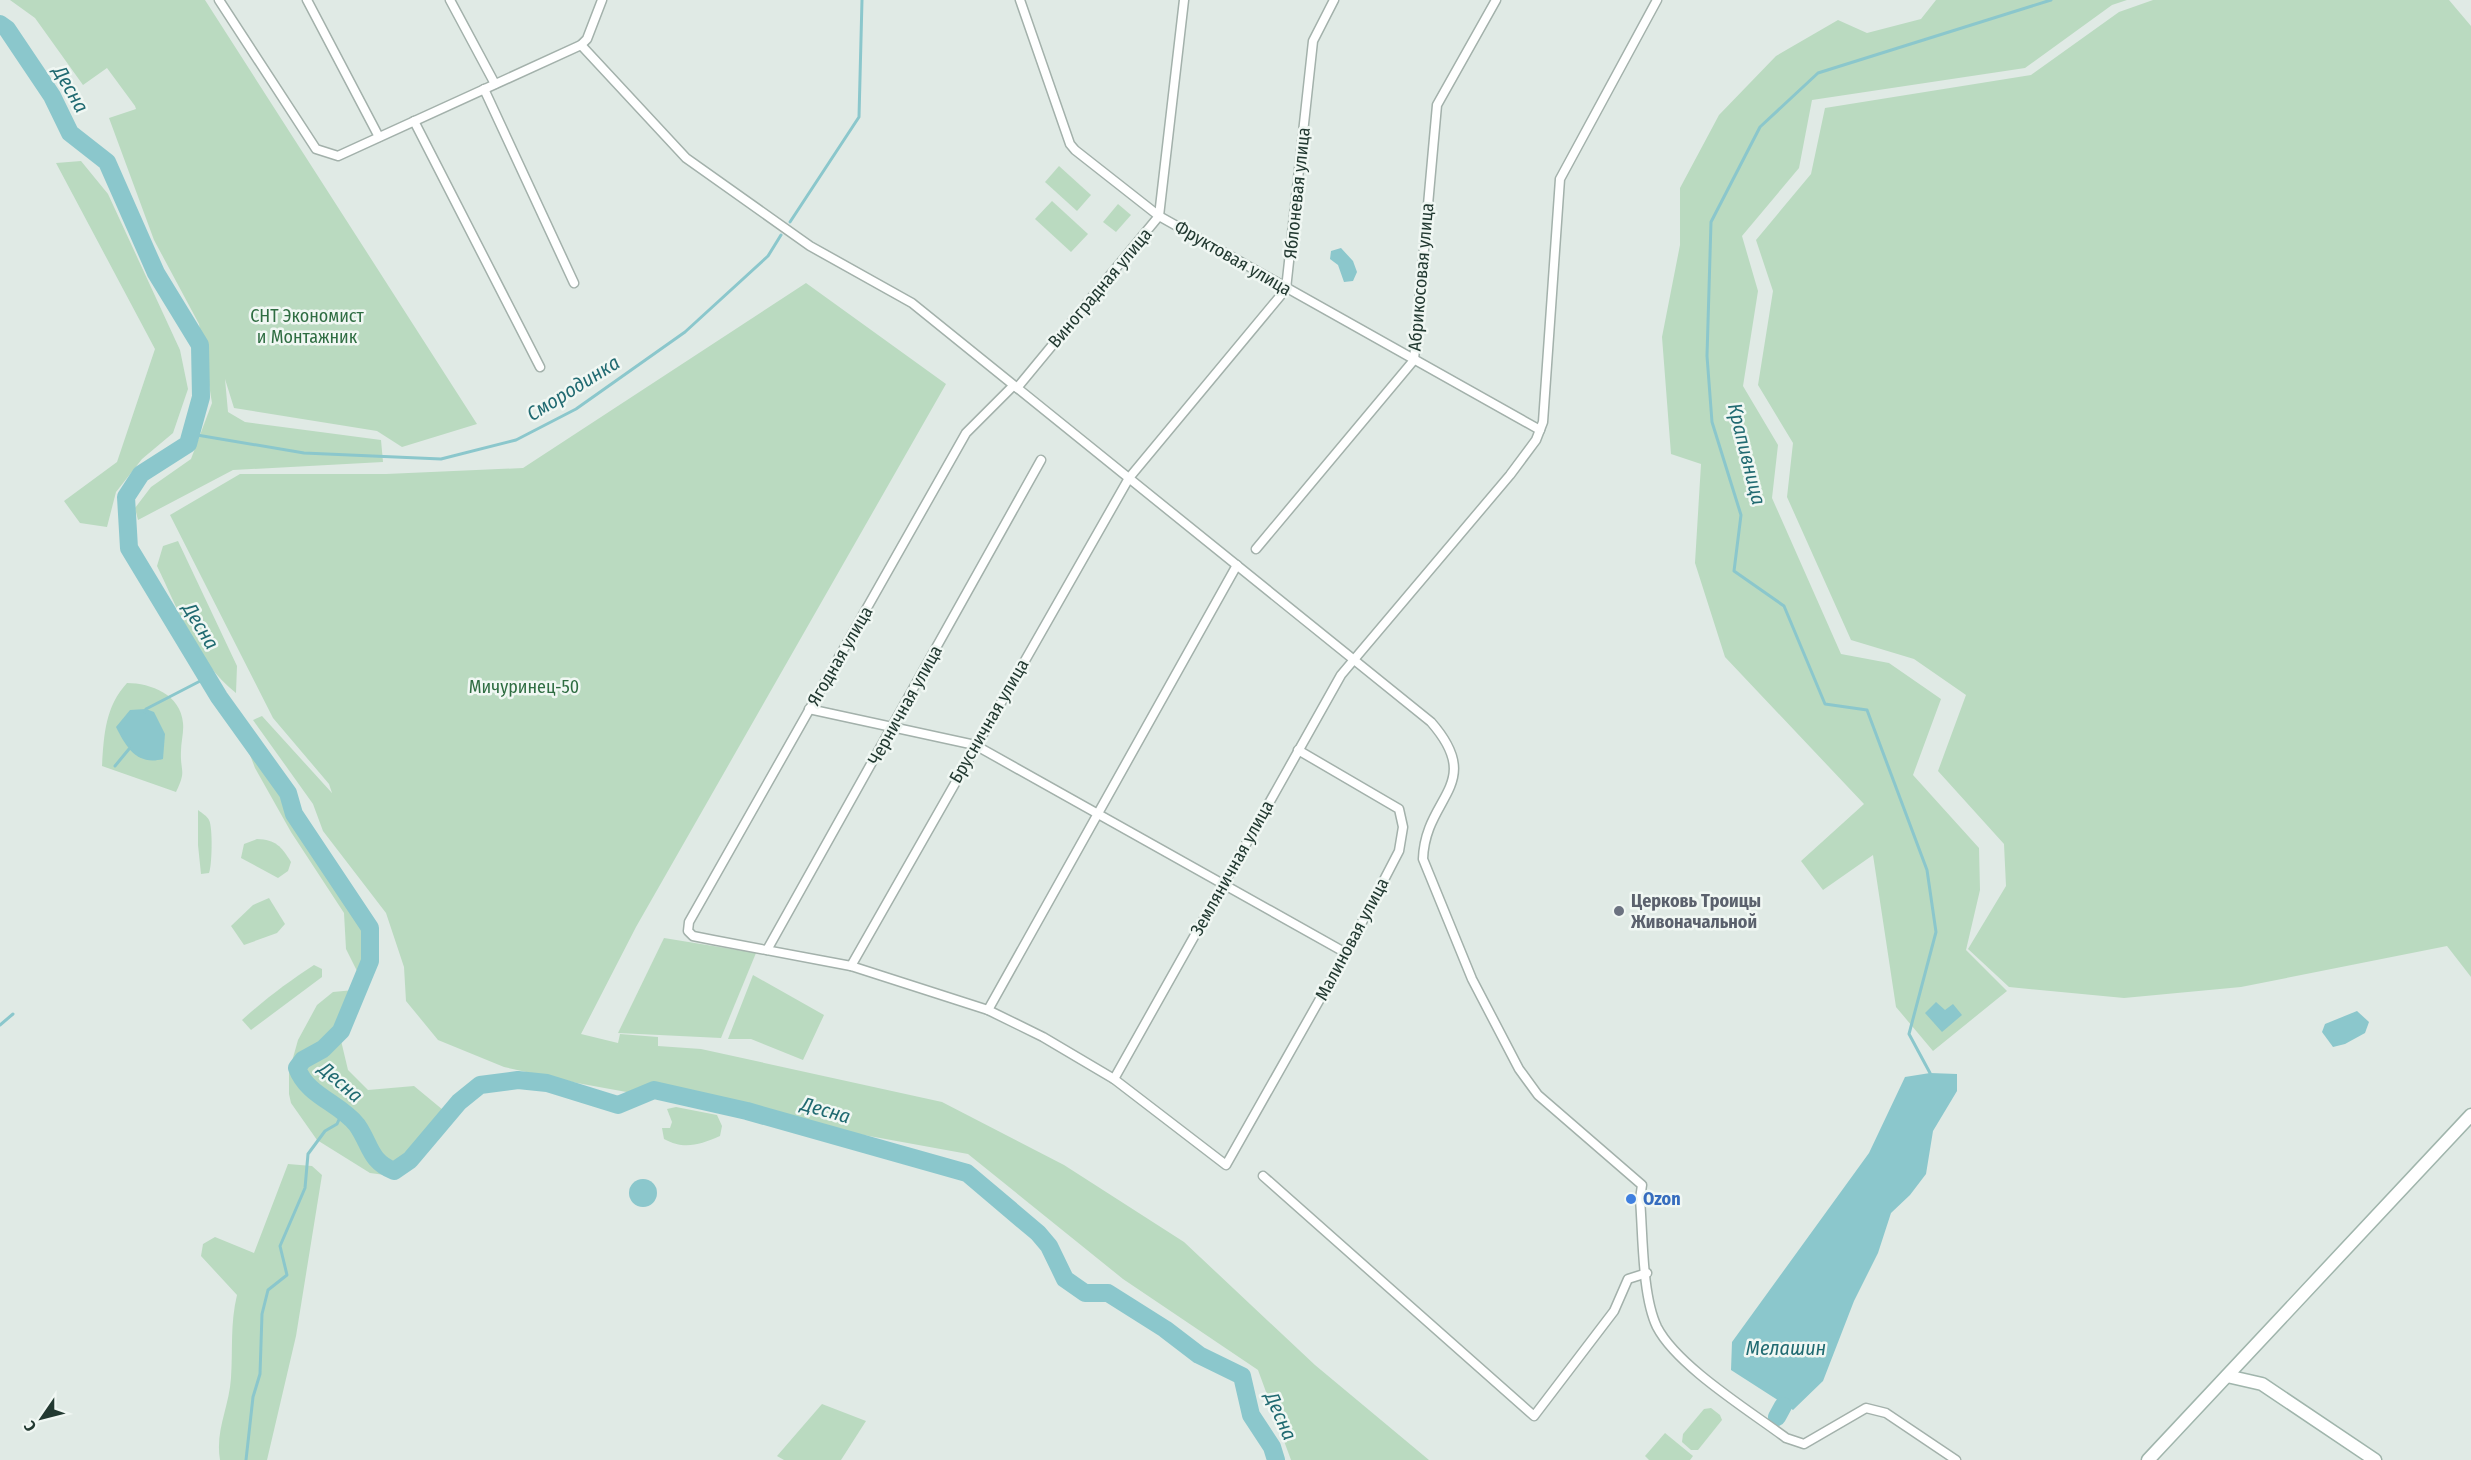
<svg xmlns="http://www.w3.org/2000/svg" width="2471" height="1460" viewBox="0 0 2471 1460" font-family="'Fira Sans Condensed',sans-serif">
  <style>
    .green { fill: #badac0 }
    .water { fill: #8bc7cc }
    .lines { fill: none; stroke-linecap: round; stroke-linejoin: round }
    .stream { stroke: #8bc7cc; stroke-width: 3 }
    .river { stroke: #8bc7cc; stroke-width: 18 }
    .street-casing { stroke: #a3b1ab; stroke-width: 11 }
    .secondary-casing { stroke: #a0b5ac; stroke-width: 15 }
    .street { stroke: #fff; stroke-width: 8 }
    .secondary { stroke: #fff; stroke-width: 12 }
    .worship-dot { fill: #6b7280; stroke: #f0f7f3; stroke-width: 2 }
    .shop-dot { fill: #3f7fe0; stroke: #f0f7f3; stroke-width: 2 }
    .labels { text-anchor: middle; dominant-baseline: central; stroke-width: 5; stroke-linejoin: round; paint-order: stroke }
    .street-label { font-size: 18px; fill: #223931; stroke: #f0f7f3 }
    .park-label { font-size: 18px; fill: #2f6d42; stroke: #f0f7f3 }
    .worship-label { font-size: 18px; font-weight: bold; fill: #5b616d; stroke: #f0f7f3; text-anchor: start }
    .shop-label { font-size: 18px; font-weight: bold; fill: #366cbe; stroke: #f0f7f3; text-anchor: start }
    .water-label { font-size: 20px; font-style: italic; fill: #206a71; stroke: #f0f7f3 }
  </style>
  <rect width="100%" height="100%" fill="#e0eae5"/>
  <!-- green -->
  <g class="green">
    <path d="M10,0h195l272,424 -75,23 -25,-16 -143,-23 -9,-29 3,33 17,10 136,18 2,22 -150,8 -95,50 -3,-12 16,-21 40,-28 21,-56 -13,-79 -45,-84 -45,-122 27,-9 -1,-3 -28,-38 -24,17 -48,-67z"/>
    <path d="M1936,0h191l-15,5 -87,63 -213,32 -13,68 -57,68 16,55 -15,95 35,59 -6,53 69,156 48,9 52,36 -28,76 66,73 1,42 -14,60 41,41 -74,60 -37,-44 -23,-152 -50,35 -22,-29 63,-57 -139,-147 -30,-94 6,-99 -30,-10 -9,-117 18,-92v-57l39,-73 57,-59 62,-36 29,13 54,-14z"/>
    <path d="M2153,0h296l22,26v951l-24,-31 -206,41 -117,11 -115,-11 -41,-38 38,-63 -2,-42 -66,-73 28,-76 -52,-36 -63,-19 -64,-143 6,-54 -35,-58 15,-94 -17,-51 55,-66 14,-66 206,-33 88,-63z"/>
    <path d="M81,161l27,33 72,156 8,39 -15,44 -31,26 -26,33 -9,35 -27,-4 -16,-22 53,-39 38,-113 -99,-186z"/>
    <path d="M1059,166l32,29 -14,16 -32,-29z"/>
    <path d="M1052,201l36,33 -17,18 -36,-33z"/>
    <path d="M1118,204l13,11 -15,17 -13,-10z"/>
    <path d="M806,283l140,101 -310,543 -55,107 37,9 2,-9 38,3v9l43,3 241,53 122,63 120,77 131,123 114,95h-138l-33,-90 -135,-91 -155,-125 -391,-71 -73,-16 -66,-27 -32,-39 -2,-34 -18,-54 -63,-82 -10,-27 -60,-84 9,-4 70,77 -3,-9 -56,-66 -103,-203 70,-41h146l137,-6z"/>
    <path d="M178,541l59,125 -1,27c-40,-32 -57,-82 -79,-127l6,-20z"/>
    <path d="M127,683c24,0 54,12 56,40 1,9 -2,19 -2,28 -1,22 6,18 -5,41l-74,-26c2,-31 3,-59 25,-83z"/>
    <path d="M249,730l15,22 28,64 76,113 -1,29 -4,11 -5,4 -12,-24 -2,-36 -53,-81 -36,-64 -11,-29z"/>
    <path d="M198,810c4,3 9,6 11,10 4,7 3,47 0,53l-8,1 -3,-29z"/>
    <path d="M257,839c19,1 24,7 34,23l-3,9 -10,7 -37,-20 3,-14z"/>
    <path d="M269,898l16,26 -8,9 -33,12 -13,-19 22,-21z"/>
    <path d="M664,938l92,15 -35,85 -103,-5z"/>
    <path d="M314,965l8,4v8l-71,53 -9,-10c23,-21 46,-38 72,-55z"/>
    <path d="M753,975l71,40 -21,45 -52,-21h-23z"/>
    <path d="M354,990l-16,38 10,42 20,20 46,-4 29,24 -35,47 -23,18 -15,-2 -53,-33 -26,-37 -2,-9v-22l9,-32 19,-35 16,-13z"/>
    <path d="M676,1107l41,8 5,11 -2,10c-21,9 -36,14 -56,3l-2,-11h8l2,-6 -5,-13z"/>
    <path d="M288,1164l24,2 10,9 -26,161 -29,124h-47c-5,-30 9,-52 11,-82 2,-28 -1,-54 6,-83l-36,-39 2,-12 12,-7 39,16z"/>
    <path d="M822,1404l44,17 -25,39h-57l-7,-4z"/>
    <path d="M1711,1408l9,7 2,5 -24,30h-7l-9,-8 1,-8 21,-25z"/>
    <path d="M1665,1433l28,23 -3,4h-41l-4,-4z"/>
  </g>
  <!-- water -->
  <g class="water">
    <path d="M1341,248l12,13 4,11 -4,9 -9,1 -6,-17 -8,-6 1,-8z"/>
    <path d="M146,709l8,3 11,22 -2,25c-26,7 -37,-12 -47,-32l14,-17z"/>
    <path d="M1936,1002l9,8 8,-6 9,11 -20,17 -17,-19z"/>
    <path d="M2357,1011l12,11 -4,11 -20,11 -12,3 -11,-15 3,-8z"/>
    <path d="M1930,1073l27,1v17l-24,40 -7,43 -16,21 -19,18 -13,40 -24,48 -31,80 -30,29 -62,-40 1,-28 137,-189 36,-76z"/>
    <circle cx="643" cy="1193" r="14"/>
  </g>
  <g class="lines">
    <!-- stream -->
    <g class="stream">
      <path d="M790,222l69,-105 3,-117"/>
      <path d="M191,434l113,19 137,6 75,-19 60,-31 109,-77 83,-76 13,-21"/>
      <path d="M145,712l1,-3 60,-31"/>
      <path d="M115,766l14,-17"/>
      <path d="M0,1025l13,-11"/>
      <path d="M1930,1073l-21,-39 27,-102 -9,-62 -60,-160 -42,-6 -41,-98 -50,-35 7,-56 -29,-93 -5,-66 4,-134 49,-95 58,-54 233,-73"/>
      <path d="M246,1460l7,-63 7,-23 2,-60 6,-24 19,-15 -7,-29 25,-58 3,-34 17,-23 12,-7 5,-11"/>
    </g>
    <!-- river -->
    <g class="river">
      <path d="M0,24l7,5 45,67 18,37 37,29 49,111 44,72 1,52 -13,47 -47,30 -15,23 3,51 90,149 69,96 6,21 76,114v33l-29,70 -18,18 -20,11 -6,8c10,28 43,35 60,57 14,20 12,36 37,46l16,-11 49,-58 21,-17 38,-5 29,3 71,22 36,-15 93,21 220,62 71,60 11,13 16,33 20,14h23l57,36 34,26 43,21 9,39 21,32 4,13"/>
      <path d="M1777,1417l6,-11"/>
    </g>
    <!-- street casing -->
    <g class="street-casing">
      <g id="street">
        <path d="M219,0l97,149 22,7 243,-111 6,-6 15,-39"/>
        <path d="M307,0l72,137"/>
        <path d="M450,0l45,84"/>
        <path d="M1020,0l50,144 5,6 84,66 381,214"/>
        <path d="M581,45l105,113 124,88 102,57 519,419c55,63 -6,74 -8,137l49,120 47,90 19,26 104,90 -2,14c3,36 2,97 17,128 20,39 93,84 129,111l18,6 62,-36 20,5 70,47"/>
        <path d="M484,89l90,194"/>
        <path d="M414,121l126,246"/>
        <path d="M1013,386l-47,47 -277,489 -1,9 5,5 20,4 138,26 137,44 55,27 71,42 112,86 120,-212 53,-102 4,-24 -4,-18 -101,-59"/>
        <path d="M1017,388l142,-172 25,-216"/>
        <path d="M1256,549l158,-189 23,-255 59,-105"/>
        <path d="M809,709l166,36 371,208"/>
        <path d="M767,950l274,-490"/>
        <path d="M851,966l278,-488 157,-189 27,-248 21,-41"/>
        <path d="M988,1010l249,-445"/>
        <path d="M1114,1079l227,-404 169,-200 26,-35 7,-18 17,-243 97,-179"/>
        <path d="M1263,1176l271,240 80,-105 14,-32 19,-6"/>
      </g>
    </g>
    <!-- secondary casing -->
    <g class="secondary-casing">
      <g id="secondary">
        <path d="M2227,1376l35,8 113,76"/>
        <path d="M2148,1460l323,-345"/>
      </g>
    </g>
    <!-- street -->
    <use href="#street" class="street"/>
    <!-- secondary -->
    <use href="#secondary" class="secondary"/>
  </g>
  <!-- markers -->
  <circle class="worship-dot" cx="1619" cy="911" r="6"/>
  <circle class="shop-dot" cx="1631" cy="1199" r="6"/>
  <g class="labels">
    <!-- street labels -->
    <g class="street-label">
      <text transform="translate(1297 193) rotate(-84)">Яблоневая улица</text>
      <text transform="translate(1233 258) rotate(30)">Фруктовая улица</text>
      <text transform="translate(1421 277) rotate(-85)">Абрикосовая улица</text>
      <text transform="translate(1100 288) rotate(-50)">Виноградная улица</text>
      <text transform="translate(840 656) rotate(-60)">Ягодная улица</text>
      <text transform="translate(905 705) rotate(-61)">Черничная улица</text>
      <text transform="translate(989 721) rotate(-60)">Брусничная улица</text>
      <text transform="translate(1232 868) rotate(-61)">Земляничная улица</text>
      <text transform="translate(1352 939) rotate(-62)">Малиновая улица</text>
    </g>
    <!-- park labels -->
    <g class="park-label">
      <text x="307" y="316">СНТ Экономист<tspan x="307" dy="21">и Монтажник</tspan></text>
      <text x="524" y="687">Мичуринец-50</text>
    </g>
    <!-- worship labels -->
    <g class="worship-label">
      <text x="1631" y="901">Церковь Троицы<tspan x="1631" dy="21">Живоначальной</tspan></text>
    </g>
    <!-- shop labels -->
    <g class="shop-label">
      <text x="1643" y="1199">Ozon</text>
    </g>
    <!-- water labels -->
    <g class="water-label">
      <text transform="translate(71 89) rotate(60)">Десна</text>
      <text transform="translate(573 388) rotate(-32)">Смородинка</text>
      <text transform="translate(1747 454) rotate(76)">Крапивница</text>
      <text transform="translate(201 626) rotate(59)">Десна</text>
      <text transform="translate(341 1082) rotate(41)">Десна</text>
      <text transform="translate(826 1110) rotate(16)">Десна</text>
      <text x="1786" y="1348">Мелашин</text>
      <text transform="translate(1281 1416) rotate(66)">Десна</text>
    </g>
  </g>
  <!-- north arrow -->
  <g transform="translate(42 1418) rotate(235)" stroke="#f0f7f3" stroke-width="4.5" paint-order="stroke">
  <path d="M0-4.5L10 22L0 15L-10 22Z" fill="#223931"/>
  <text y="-9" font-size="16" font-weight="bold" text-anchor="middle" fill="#223931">С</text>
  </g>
</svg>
